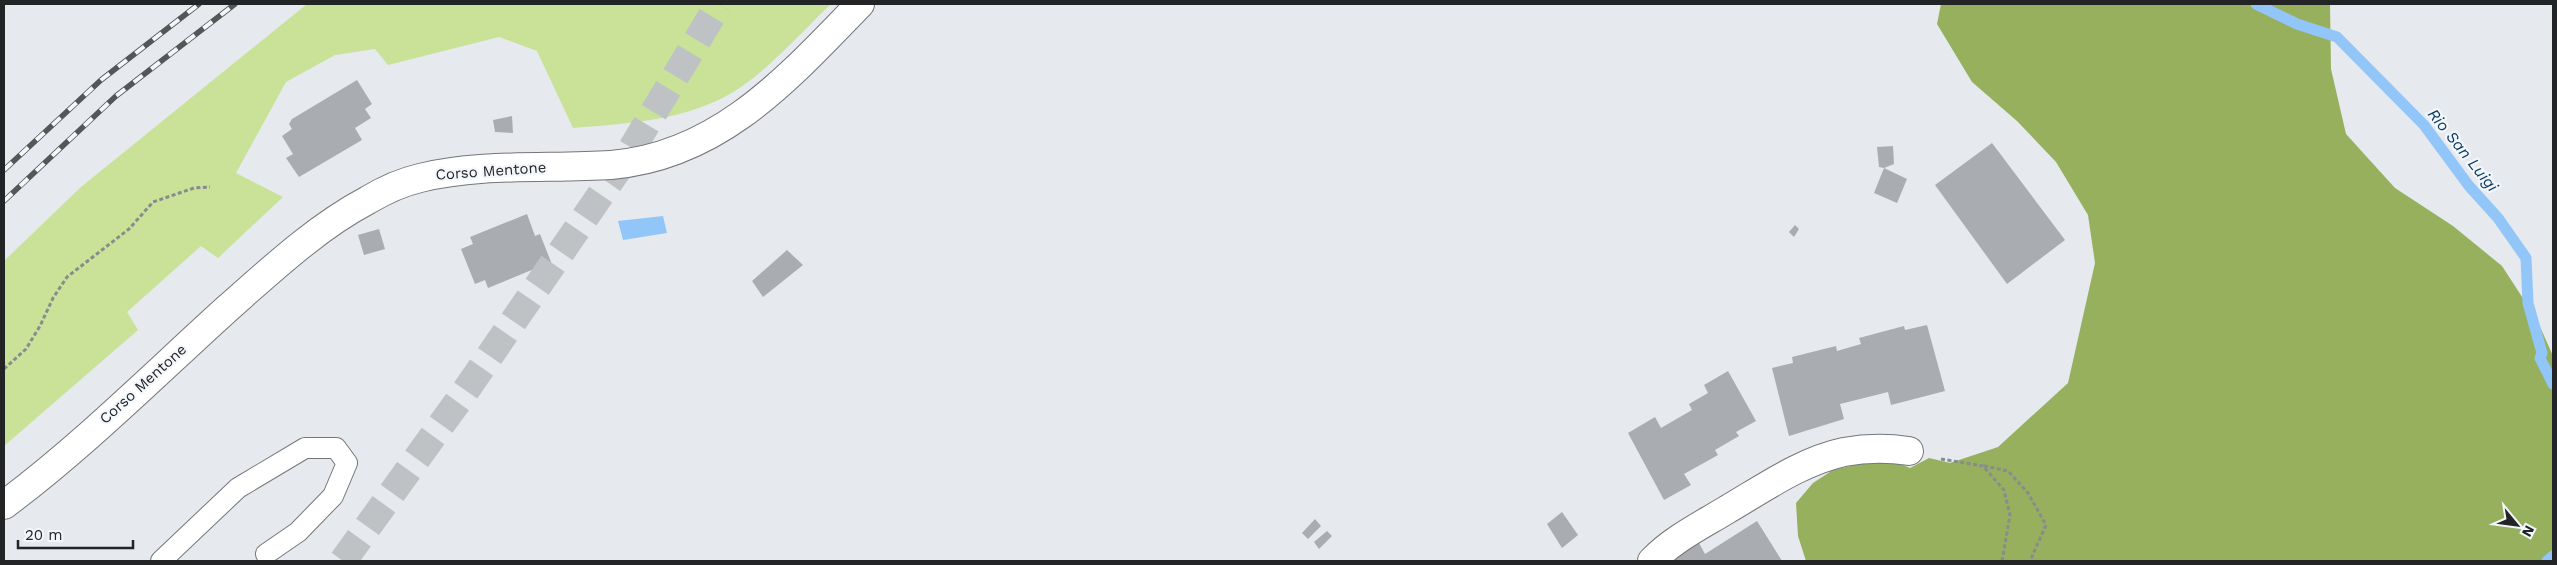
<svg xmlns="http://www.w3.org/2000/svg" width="2557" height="565" viewBox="0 0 2557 565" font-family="'Work Sans',sans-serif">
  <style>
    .green { fill: #c9e298 }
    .forest { fill: #96b05e }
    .water { fill: #92c6f8 }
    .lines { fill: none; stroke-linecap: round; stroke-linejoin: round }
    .stream { stroke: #92c6f8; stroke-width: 11 }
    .building { fill: #a9acb0 }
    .primary-tunnel { stroke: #bfc2c5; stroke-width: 28; stroke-dasharray: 28 14; stroke-linecap: butt }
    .service-casing { stroke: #73777a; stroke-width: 22 }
    .minor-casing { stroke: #73777a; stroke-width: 30 }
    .secondary-casing { stroke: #73777a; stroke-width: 30 }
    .path { stroke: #898c8e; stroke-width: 3; stroke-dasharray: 4 2.5; stroke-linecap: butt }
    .service { stroke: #fff; stroke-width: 20 }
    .minor { stroke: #fff; stroke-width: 28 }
    .secondary { stroke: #fff; stroke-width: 28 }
    .rail-casing { stroke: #545657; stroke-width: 5.5 }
    .rail { stroke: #f3f7fb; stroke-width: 4; stroke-dasharray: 11; stroke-linecap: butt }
    .labels { text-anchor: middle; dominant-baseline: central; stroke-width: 4.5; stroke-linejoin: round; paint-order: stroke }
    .street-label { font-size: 15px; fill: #232425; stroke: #f3f7fb }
    .water-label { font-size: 16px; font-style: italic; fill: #05385f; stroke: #f3f7fb }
  </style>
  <rect width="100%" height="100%" fill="#e6e9ed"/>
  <!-- green -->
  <path class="green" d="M307,4h524c-26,25 -54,56 -83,78 -50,38 -115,41 -175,46l-36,-77 -38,-14 -111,28 -13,-16 -40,6 -49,27 -50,91 47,24 -65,61 -17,-12 -74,66 11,18 -134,116v-185l77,-74z"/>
  <!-- forest -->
  <path class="forest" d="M1941,4h389l1,65 15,65 49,54 58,38 49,40 35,54 16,36v205h-747l-8,-25 -2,-33 17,-20 20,-13 54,-12 23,10 19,-10 21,5 48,-16 70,-64 27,-120 -7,-48 -32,-53 -39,-41 -45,-39 -35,-58z"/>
  <!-- water -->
  <path class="water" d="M663,216l4,17 -44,7 -5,-19z"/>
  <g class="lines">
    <!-- stream -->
    <g class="stream">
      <path d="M2256,4l41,20 40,13 87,88 45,61 29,32 28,40 2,45 14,50 -2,5 13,26"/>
      <path d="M2547,561l6,-5"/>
    </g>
  </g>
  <!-- building -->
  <g class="building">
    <path d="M357,80l15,24 -7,5 6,9 -16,10 7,12 -63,37 -13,-19 7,-4 -11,-18 10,-7 -3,-5 3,-5z"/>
    <path d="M512,116l1,17 -18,-1 -2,-12z"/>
    <path d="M1992,143l73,97 -58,44 -72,-99z"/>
    <path d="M1893,146l1,18 -10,4 -5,-1 -2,-20z"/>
    <path d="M1884,168l23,11 -10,24 -23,-10z"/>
    <path d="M527,214l8,22 5,-2 11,28 -63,26 -3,-8 -10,4 -14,-35 12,-5 -3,-7z"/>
    <path d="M1795,225l4,4 -5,8 -5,-5z"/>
    <path d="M379,229l6,20 -21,6 -6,-20z"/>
    <path d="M787,250l16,15 -40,32 -11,-16z"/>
    <path d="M1927,325l18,66 -54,14 -3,-13 -48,12 4,15 -55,17 -17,-68 21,-5 -1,-6 44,-11 1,5 24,-7 -2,-6 45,-12 1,4z"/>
    <path d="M1728,371l28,50 -20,11 3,4 -24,14 3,5 -34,19 7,11 -27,15 -36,-67 27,-16 6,11 31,-18 -3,-6 19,-11 -4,-8z"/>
    <path d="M1562,512l16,23 -16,13 -15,-24z"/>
    <path d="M1315,519l6,7 -13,13 -6,-6z"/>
    <path d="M1757,521l25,40h-112l29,-18 6,11z"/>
    <path d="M1327,531l5,5 -13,13 -5,-7z"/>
  </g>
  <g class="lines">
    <!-- primary-tunnel -->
    <path class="primary-tunnel" d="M343,561l121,-168 164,-238 91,-151"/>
    <!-- service casing -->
    <g class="service-casing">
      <path id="service" d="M161,561l77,-73 67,-40h31l11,15 -14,33 -35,36 -32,22"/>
    </g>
    <!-- minor casing -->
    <g class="minor-casing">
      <path id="minor" d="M1652,561c21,-22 50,-36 76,-52 36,-21 74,-48 116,-57 22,-4 44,-4 65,-1"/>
    </g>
    <!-- secondary casing -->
    <g class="secondary-casing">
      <path id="secondary" d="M4,505c79,-59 152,-132 225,-198 43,-38 88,-80 139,-107 15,-9 35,-18 52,-22 60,-15 129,-9 191,-13 109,-9 178,-88 249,-161"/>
    </g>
    <!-- path -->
    <g class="path">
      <path d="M4,369l22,-20 14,-23 13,-28 14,-21 62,-48 24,-27 41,-14 16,-1"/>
      <path d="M1941,459l42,7 21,24 6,25 -8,46"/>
      <path d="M1984,466l24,5 20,22 18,32 -16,36"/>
    </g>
    <!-- service -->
    <use href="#service" class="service"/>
    <!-- minor -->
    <use href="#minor" class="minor"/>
    <!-- secondary -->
    <use href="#secondary" class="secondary"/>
    <!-- rail casing -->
    <g class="rail-casing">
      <g id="rail">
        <path d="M4,170l97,-90 98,-76"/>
        <path d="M4,201l112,-105 119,-92"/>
      </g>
    </g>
    <!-- rail -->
    <use href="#rail" class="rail"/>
  </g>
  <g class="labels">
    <!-- street labels -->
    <g class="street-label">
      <text transform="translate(491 171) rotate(-4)">Corso Mentone</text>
      <text transform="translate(143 384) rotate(-42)">Corso Mentone</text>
    </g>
    <!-- water labels -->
    <g class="water-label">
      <text transform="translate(2463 150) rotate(51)">Rio San Luigi</text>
    </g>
  </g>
  <!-- border -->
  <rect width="2557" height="565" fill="none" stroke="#232425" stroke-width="10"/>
  <!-- north arrow -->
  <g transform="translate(2517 525) rotate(119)" stroke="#f3f7fb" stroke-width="4" paint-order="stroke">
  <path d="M0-4L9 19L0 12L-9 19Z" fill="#232425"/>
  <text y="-8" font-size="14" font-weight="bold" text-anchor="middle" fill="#232425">N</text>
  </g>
  <!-- scale -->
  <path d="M18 540v8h115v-8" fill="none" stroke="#232425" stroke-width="2.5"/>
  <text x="25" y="540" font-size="15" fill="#232425" stroke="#f3f7fb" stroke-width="4" paint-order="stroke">20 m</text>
</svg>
